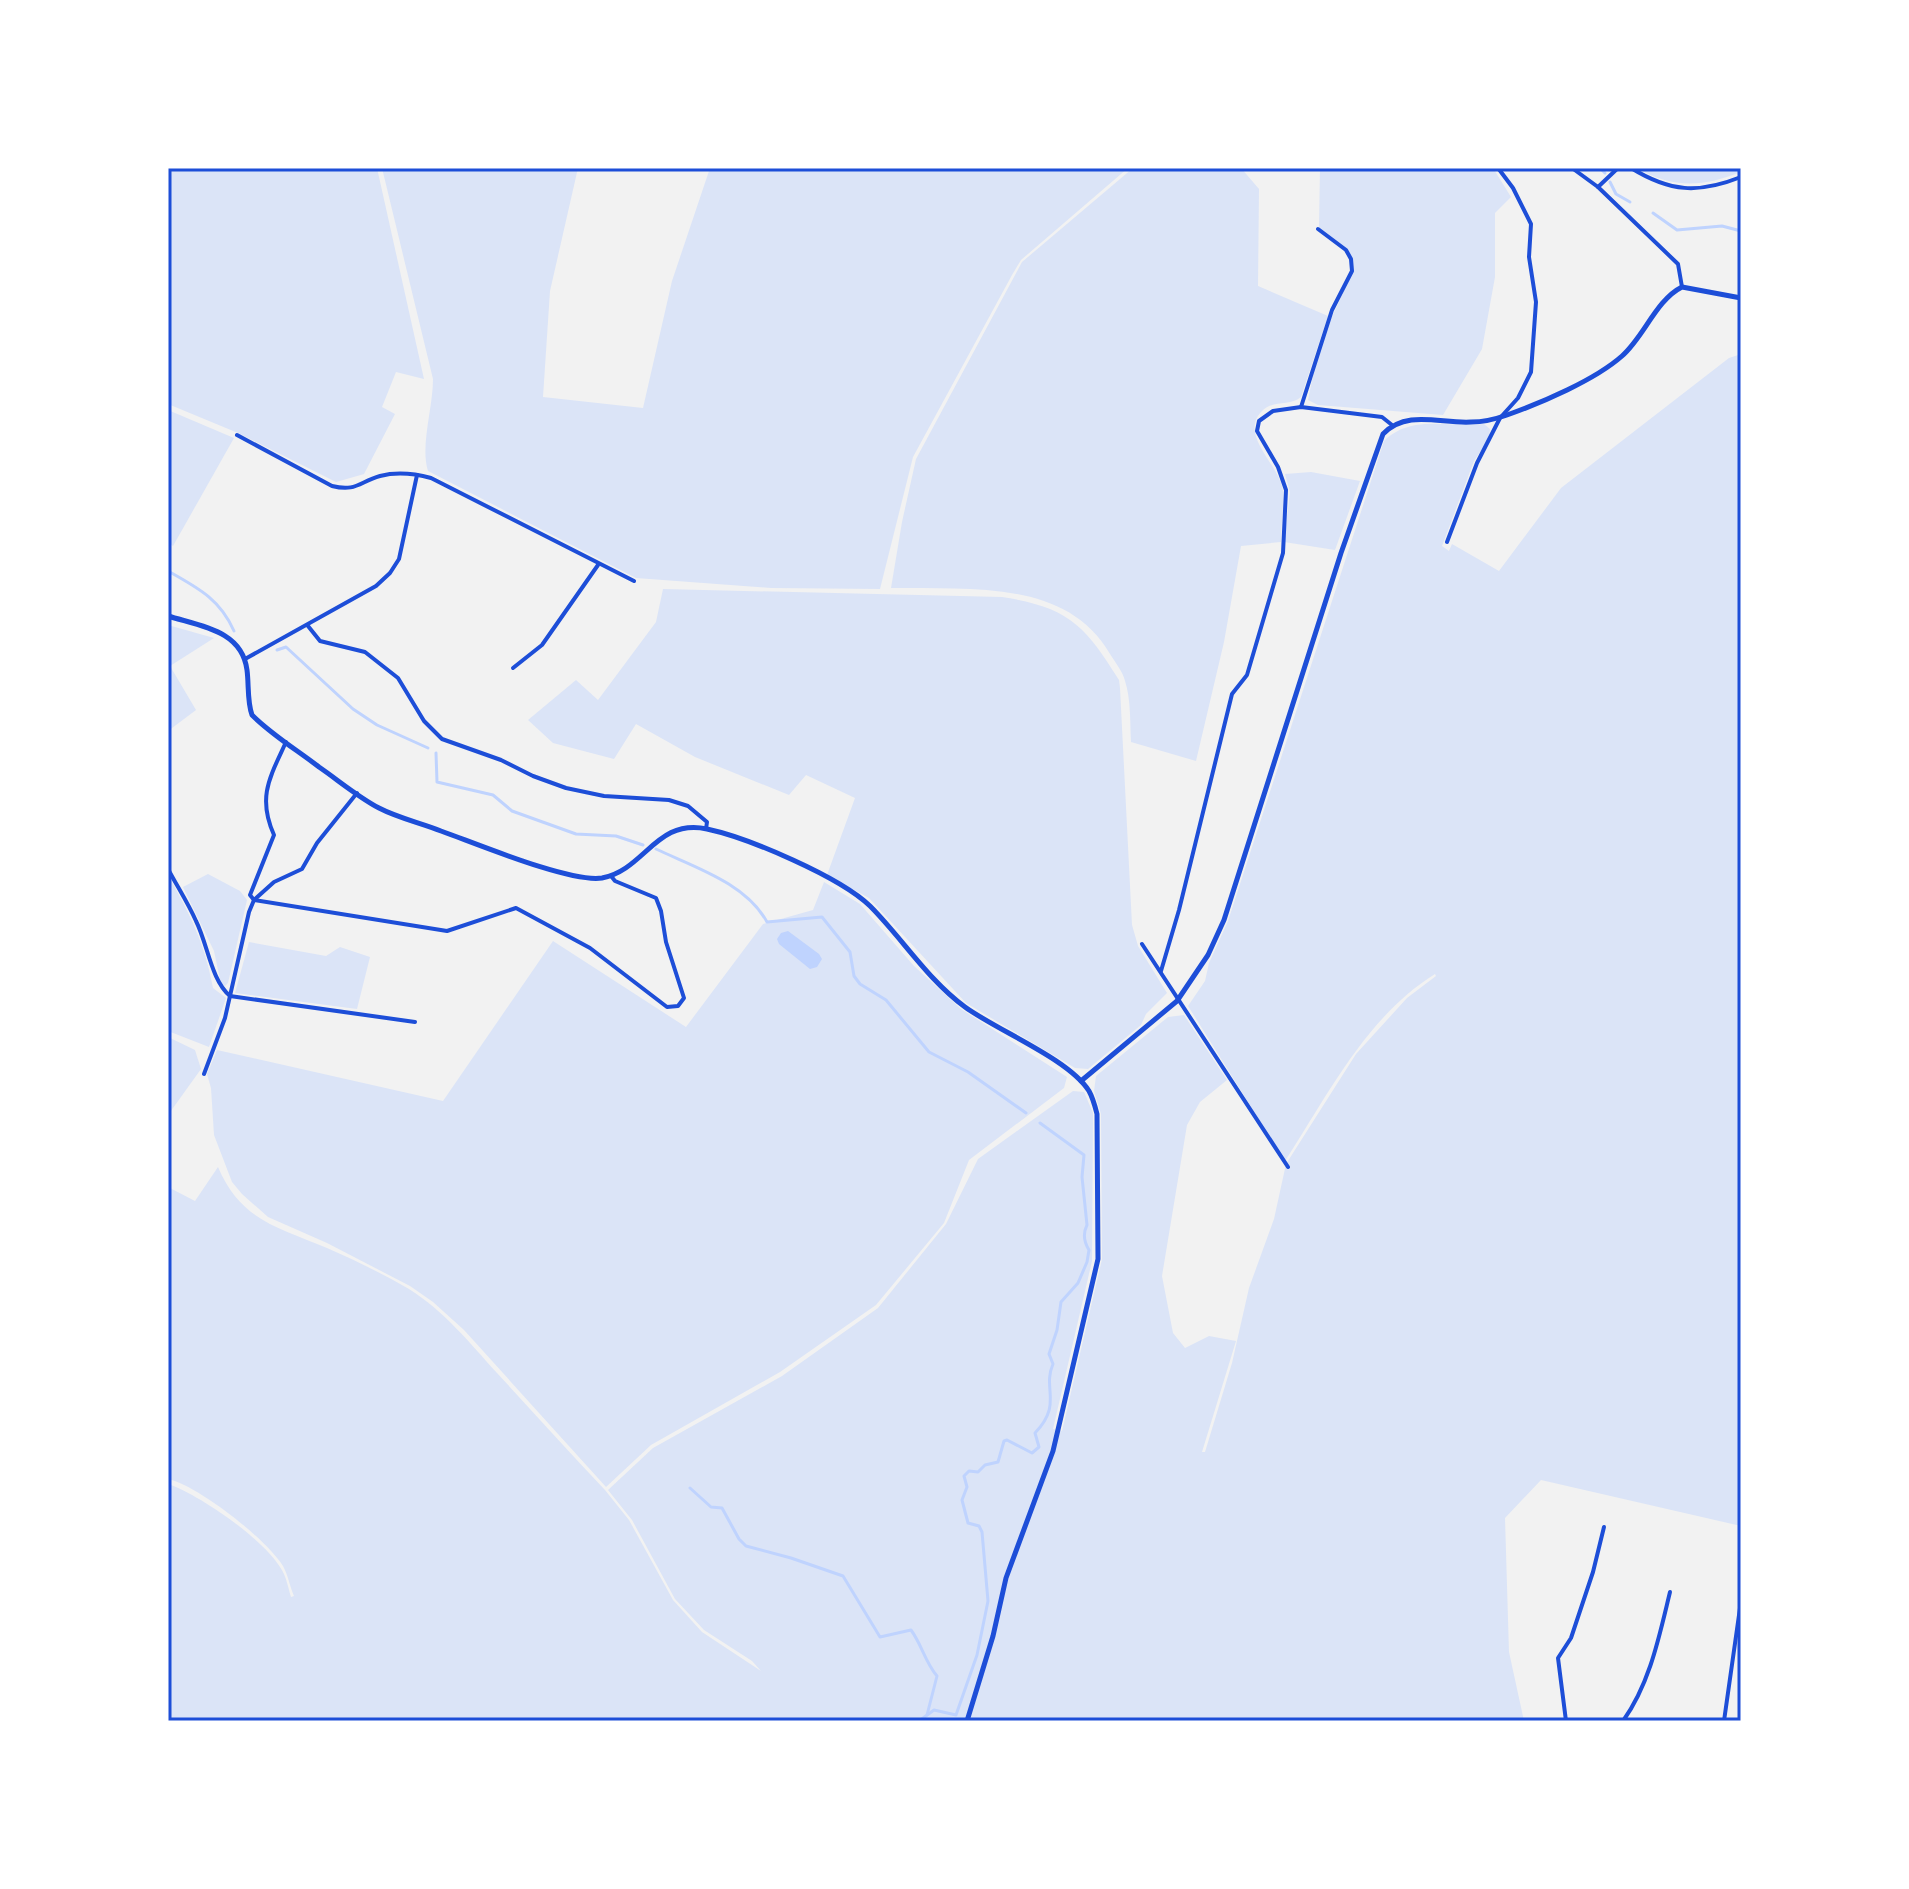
<svg xmlns="http://www.w3.org/2000/svg" width="1909" height="1889" viewBox="0 0 1909 1889" font-family="'Exo 2',sans-serif">
  <style>
    .green { fill: #dbe4f7 }
    .water { fill: #bfd3fe }
    .lines { fill: none; stroke-linecap: round; stroke-linejoin: round }
    .stream { stroke: #bfd3fe; stroke-width: 3 }
    .minor { stroke: #1d4ed8; stroke-width: 4 }
    .tertiary { stroke: #1d4ed8; stroke-width: 5 }
    .neatline { fill: none; stroke: #1d4ed8; stroke-width: 3 }
  </style>
  <rect width="100%" height="100%" fill="#f2f2f2"/>
  <!-- green -->
  <g class="green">
    <path d="M168,168h209l47,211 -28,-7 -14,35 13,7 -31,60 -28,8 -98,-49 -70,-29z"/>
    <path d="M382,168h196l-28,123 -7,106 100,11 29,-127 38,-113h418l-107,92 -9,15 -99,182 -33,132 -109,-1 -135,-10 -208,-107c-8,-25 5,-63 5,-92z"/>
    <path d="M1133,168h108l18,21 -1,97 70,30 -27,81c-12,10 -28,2 -40,15 -22,24 19,53 22,79 1,17 -2,35 -2,51l-40,4 -17,96 -28,119 -65,-19c-1,-19 0,-43 -6,-61 -2,-9 -10,-19 -15,-27 -44,-76 -142,-64 -219,-66l11,-66 14,-63 106,-197z"/>
    <path d="M1320,168h173l18,29 -16,16v64l-13,72 -39,66 -125,-10 -10,-5c4,-20 8,-41 14,-61 9,-24 31,-57 30,-81l-33,-30z"/>
    <path d="M1637,168h104v4c-38,15 -68,17 -104,-4z"/>
    <path d="M1741,354v1172l-200,-46 -36,38 4,134 15,69h-1356v-237c32,11 94,54 112,83 6,8 8,20 11,30l3,-1c-4,-9 -6,-21 -11,-30 -17,-27 -84,-80 -115,-87v-292l27,14 23,-34c23,54 60,60 109,81 28,12 56,26 82,41 35,22 60,53 88,84 36,39 71,78 108,117l24,30 44,80 29,32 59,39 -9,-10 -48,-31 -29,-31 -43,-79 -24,-30 45,-42 129,-72 96,-68 68,-84 32,-65 95,-68 11,1 9,21 -1,148 -39,168 9,2 40,-172 -1,-145 -7,-23 2,-15 72,-59 16,-2 43,65 -27,22 -13,23 -25,151 11,57 12,15 24,-12 27,5 -34,111h3l27,-89 17,-75 25,-69 12,-55 70,-110 51,-56 29,-22 -1,-2c-69,43 -107,121 -150,187l-97,-155 17,-25 4,-18 19,-42 156,-480c28,-27 64,-13 100,-17l6,5 -1,10 -15,22 -32,85 7,5 3,-7 47,27 62,-83 168,-130z"/>
    <path d="M168,410l66,28 -61,108 -5,-4z"/>
    <path d="M1311,472l49,9 -25,69 -51,-8 6,-50 -5,-18z"/>
    <path d="M663,589l339,8c66,10 83,28 117,83l1,8 12,237 6,21 29,47 -21,21 -5,11 -53,44 -13,-1 -109,-65 -97,-105 -42,-23 28,-77 -49,-23 -17,20 -94,-38 -59,-33 -22,35 -61,-16 -25,-23 48,-40 22,20 58,-78z"/>
    <path d="M168,625l46,13 -44,28 26,44 -28,21z"/>
    <path d="M208,874l32,17 7,9 -19,83 -3,3 -4,-2 -7,-33 -31,-64z"/>
    <path d="M168,875c22,39 37,69 45,113l13,10 -17,49 -41,-16z"/>
    <path d="M824,882l36,22 54,62 47,43 106,68 -3,11 -95,72 -25,63 -68,82 -96,67 -129,73 -45,42 -142,-157 -31,-28 -23,-16 -83,-43 -59,-26 -26,-23 -10,-12 -18,-47 -3,-47 -4,-14 10,-24 226,51 110,-160 133,86 77,-103 50,-14z"/>
    <path d="M249,942l77,14 14,-9 30,10 -13,52 -122,-16z"/>
    <path d="M168,1037l27,13 6,19 -33,46z"/>
  </g>
  <!-- water -->
  <path class="water" d="M788,931l31,23 3,5 -5,8 -7,2 -31,-25 -2,-5 4,-6z"/>
  <g class="lines">
    <!-- stream -->
    <g class="stream">
      <path d="M1600,168l5,5"/>
      <path d="M1610,182l6,12 14,8"/>
      <path d="M1653,213l24,17 45,-4 19,5"/>
      <path d="M168,571c30,17 52,28 66,60"/>
      <path d="M277,650l9,-3 67,62 24,16 51,23"/>
      <path d="M436,753l1,29 56,13 19,16 64,23 40,2 27,9"/>
      <path d="M656,849c38,18 90,34 111,73l55,-5 28,35 4,24 6,8 26,16 43,52 39,20 58,41"/>
      <path d="M690,1488l21,19 11,1 17,31 7,7 45,12 52,18 37,61 31,-7c11,15 14,32 26,46l-10,39"/>
      <path d="M919,1721l15,-11 22,5 21,-60 11,-54 -6,-69 -3,-6 -11,-3 -6,-23 5,-13 -3,-11 5,-5 9,1 7,-7 13,-3 6,-21 3,-1 25,13 7,-6 -4,-14c28,-29 7,-44 18,-69l-4,-10 8,-24 4,-28 17,-19 9,-21 2,-12c-5,-8 -6,-17 -2,-25l-5,-48 2,-22 -44,-32"/>
    </g>
    <!-- minor -->
    <g class="minor">
      <path d="M1572,168l26,19 80,77 4,23"/>
      <path d="M1631,168c39,24 67,26 110,9"/>
      <path d="M1598,187l20,-19"/>
      <path d="M1301,407l31,-97 20,-39 -1,-12 -5,-9 -28,-21"/>
      <path d="M237,435l95,51c24,6 27,-4 48,-10 16,-4 36,-2 51,2l203,103"/>
      <path d="M1447,542l30,-79 23,-45 18,-20 13,-26 5,-70 -7,-45 2,-33 -18,-36 -15,-20"/>
      <path d="M308,626l12,15 45,11 33,26 26,43 18,18 59,21 32,16 33,12 38,8 65,4 19,6 19,16 -1,7"/>
      <path d="M245,659l131,-73 14,-13 9,-14 18,-84"/>
      <path d="M513,668l29,-23 56,-80"/>
      <path d="M286,742c-16,35 -29,55 -12,93l-24,60 4,5 193,31 69,-23 74,40 77,59 11,-1 6,-8 -18,-56 -5,-31 -5,-13 -41,-17 -4,-5"/>
      <path d="M168,869c9,17 20,34 28,52 12,24 15,59 34,75l185,26"/>
      <path d="M1142,944l146,223"/>
      <path d="M1161,971l18,-61 53,-216 15,-19 36,-122 3,-63 -8,-23 -21,-36 2,-10 14,-10 28,-4 81,10 10,8"/>
      <path d="M204,1074l21,-56 24,-106 5,-12 20,-18 28,-13 15,-26 40,-50"/>
      <path d="M1566,1721l-8,-63 13,-20 22,-66 11,-45"/>
      <path d="M1623,1721c27,-38 36,-84 47,-129"/>
      <path d="M1724,1721l17,-120"/>
    </g>
    <!-- tertiary -->
    <g class="tertiary">
      <path d="M168,616c32,10 74,14 79,54 2,15 0,31 5,45 20,20 45,35 67,52 19,13 39,30 60,41 19,10 42,15 62,23 34,12 129,52 161,47 43,-8 54,-60 105,-49 42,9 133,48 163,77 32,32 58,74 95,101 33,24 104,52 124,84 4,7 6,15 8,23l1,145 -45,192 -47,127 -13,58 -26,85"/>
      <path d="M1081,1081l96,-80 31,-46 16,-35 117,-367 42,-119c24,-25 58,-10 88,-12 12,0 25,-3 36,-7 34,-12 88,-35 115,-59 22,-19 34,-56 60,-69l59,11"/>
    </g>
  </g>
  <!-- border -->
  <rect width="1909" height="1889" fill="none" stroke="#ffffff" stroke-width="340"/>
  <rect x="170" y="170" width="1569" height="1549" class="neatline"/>
</svg>
